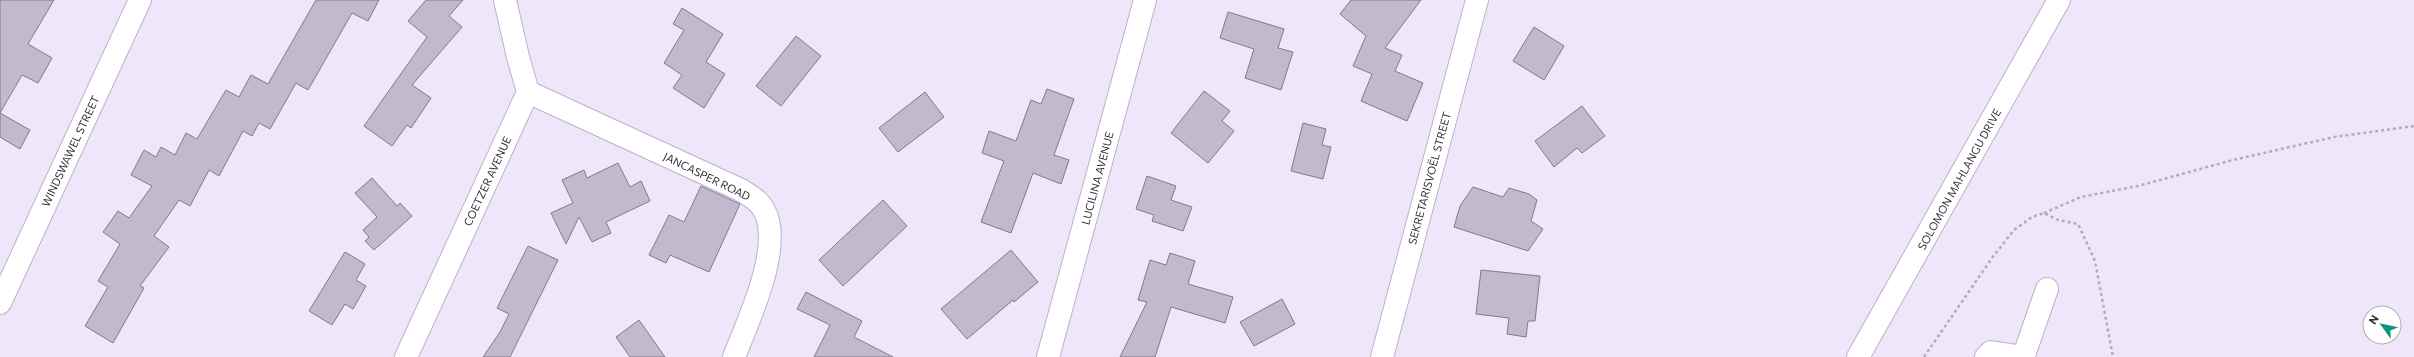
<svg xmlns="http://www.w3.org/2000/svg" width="2414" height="357" viewBox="0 0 2414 357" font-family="Commissioner,sans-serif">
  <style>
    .building { fill: #c1b9ce; stroke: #81798d }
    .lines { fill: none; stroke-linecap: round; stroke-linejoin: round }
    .minor-casing { stroke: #bbb2c7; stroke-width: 24 }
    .major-casing { stroke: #bbb2c7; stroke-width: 24 }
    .path { stroke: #b2abbd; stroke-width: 2.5; stroke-dasharray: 3 3; stroke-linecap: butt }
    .minor { stroke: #fff; stroke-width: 22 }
    .major { stroke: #fff; stroke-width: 22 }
    .labels { text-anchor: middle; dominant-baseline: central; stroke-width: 3; stroke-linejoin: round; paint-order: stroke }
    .street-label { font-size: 11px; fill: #36333b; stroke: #fff }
  </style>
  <rect width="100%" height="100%" fill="#efe6fc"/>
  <!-- building -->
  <g class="building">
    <path d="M0,0h54l-26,44 24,14 -14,25 -16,-8 -22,38 30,17 -10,19 -20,-12z"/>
    <path d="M316,0h63l-11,21 -16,-8 -44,77 -12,-7 -26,46 -11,-6 -7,13 -9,-5 -24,45 -10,-6 -19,36 -11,-6 -25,36 15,11 -29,39 4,2 -31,55 -28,-17 23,-39 -10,-6 22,-37 -17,-12 15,-21 11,7 23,-32 -21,-11 13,-25 12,7 5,-10 14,8 11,-22 11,6 29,-49 13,7 12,-22 17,9z"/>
    <path d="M426,0h37l-14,16 13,11 -50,58 19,13 -20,30 -4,-3 -15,21 -28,-20 63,-89 -19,-16z"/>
    <path d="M1351,0h70l-36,48 17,7 -7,16 28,12 -16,38 -46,-20 11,-27 -19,-8 13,-30 -26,-22z"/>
    <path d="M682,8l41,26 -17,28 19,12 -21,34 -31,-20 9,-13 -18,-12 20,-33 -11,-6z"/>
    <path d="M1228,12l56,17 -6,19 15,4 -12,38 -36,-12 9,-29 -34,-11z"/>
    <path d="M1534,27l30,19 -20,34 -31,-19z"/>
    <path d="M796,36l25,20 -40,50 -25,-20z"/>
    <path d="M1047,89l27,10 -20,56 15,5 -8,24 -28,-11 -22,60 -30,-11 23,-61 -22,-8 7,-22 27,10 15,-41 10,4z"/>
    <path d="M1204,91l26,20 -8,10 12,10 -26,32 -37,-30z"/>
    <path d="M925,92l19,25 -46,35 -19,-24z"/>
    <path d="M1582,106l23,30 -23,17 -5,-5 -23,19 -19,-26z"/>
    <path d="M1303,123l23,6 -4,16 9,2 -8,32 -32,-8z"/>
    <path d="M618,163l12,24 11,-6 9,20 -44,21 5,11 -19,9 -13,-25 -13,27 -15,-31 22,-10 -11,-23 22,-10 3,8z"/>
    <path d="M1147,176l29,10 -5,14 21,7 -9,24 -31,-10 2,-6 -18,-6z"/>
    <path d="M372,178l25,28 3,-3 12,13 -38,34 -9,-9 4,-4 -6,-7 14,-13 -22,-24z"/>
    <path d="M701,186l39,18 -31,68 -39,-17 -4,8 -17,-8 20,-40 15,7z"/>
    <path d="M1473,187l30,10 6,-9 20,6 8,6 -6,21 12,8 -15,22 -74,-24 6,-21z"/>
    <path d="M883,200l24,26 -64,60 -24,-26z"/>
    <path d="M528,246l30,14 -48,97h-27l17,-25 9,-18 -12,-6z"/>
    <path d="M1011,250l27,32 -24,20 -1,-2 -46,39 -26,-30z"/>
    <path d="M345,252l20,12 -9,16 10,6 -13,23 -8,-5 -13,21 -23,-14z"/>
    <path d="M1170,253l25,8 -7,23 45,13 -8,26 -54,-16 -16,50h-35l27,-55 -9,-2 12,-40 16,5z"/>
    <path d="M1481,270l59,6 -5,45h-7l-2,16 -19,-3 2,-16 -33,-4z"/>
    <path d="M806,292l56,29 -8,16 39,20h-79l16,-32 -33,-16z"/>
    <path d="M1282,299l13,25 -41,22 -14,-24z"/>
    <path d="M639,320l26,37h-35l-14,-20z"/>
  </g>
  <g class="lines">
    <!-- minor casing -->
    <g class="minor-casing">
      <g id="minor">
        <path d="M528,92l213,98c9,6 18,10 23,20 20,36 -16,111 -30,147"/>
        <path d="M0,303l140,-303"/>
        <path d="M406,357l122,-265 -10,-35 -13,-57"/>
        <path d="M1048,357l97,-357"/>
        <path d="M1382,357l95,-357"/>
        <path d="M1986,357l5,-5 26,4 7,-1 23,-66"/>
      </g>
    </g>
    <!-- major casing -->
    <g class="major-casing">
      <path id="major" d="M1858,357l201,-357"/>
    </g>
    <!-- path -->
    <g class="path">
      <path d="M2044,213l37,-16 57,-11 95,-26 101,-23 80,-11"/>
      <path d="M1924,357l68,-99 22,-28 18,-13 12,-4 14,7 20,4 17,37 18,96"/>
    </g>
    <!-- minor -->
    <use href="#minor" class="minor"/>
    <!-- major -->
    <use href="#major" class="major"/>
  </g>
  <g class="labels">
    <!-- street labels -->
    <g class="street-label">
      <text transform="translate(70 151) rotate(-65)">WINDSWAWEL STREET</text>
      <text transform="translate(707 176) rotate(26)">JANCASPER ROAD</text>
      <text transform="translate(1097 178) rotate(-75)">LUCILINA AVENUE</text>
      <text transform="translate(1429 178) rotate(-75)">SEKRETARISVOËL STREET</text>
      <text transform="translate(1959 179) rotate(-61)">SOLOMON MAHLANGU DRIVE</text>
      <text transform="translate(487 181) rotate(-65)">COETZER AVENUE</text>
    </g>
  </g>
  <!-- north arrow -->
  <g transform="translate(2382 325) rotate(303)"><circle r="19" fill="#ffffff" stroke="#afadb1"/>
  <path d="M0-3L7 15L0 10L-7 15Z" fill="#10947e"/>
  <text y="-6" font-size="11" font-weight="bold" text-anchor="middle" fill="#36333b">N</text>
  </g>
</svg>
